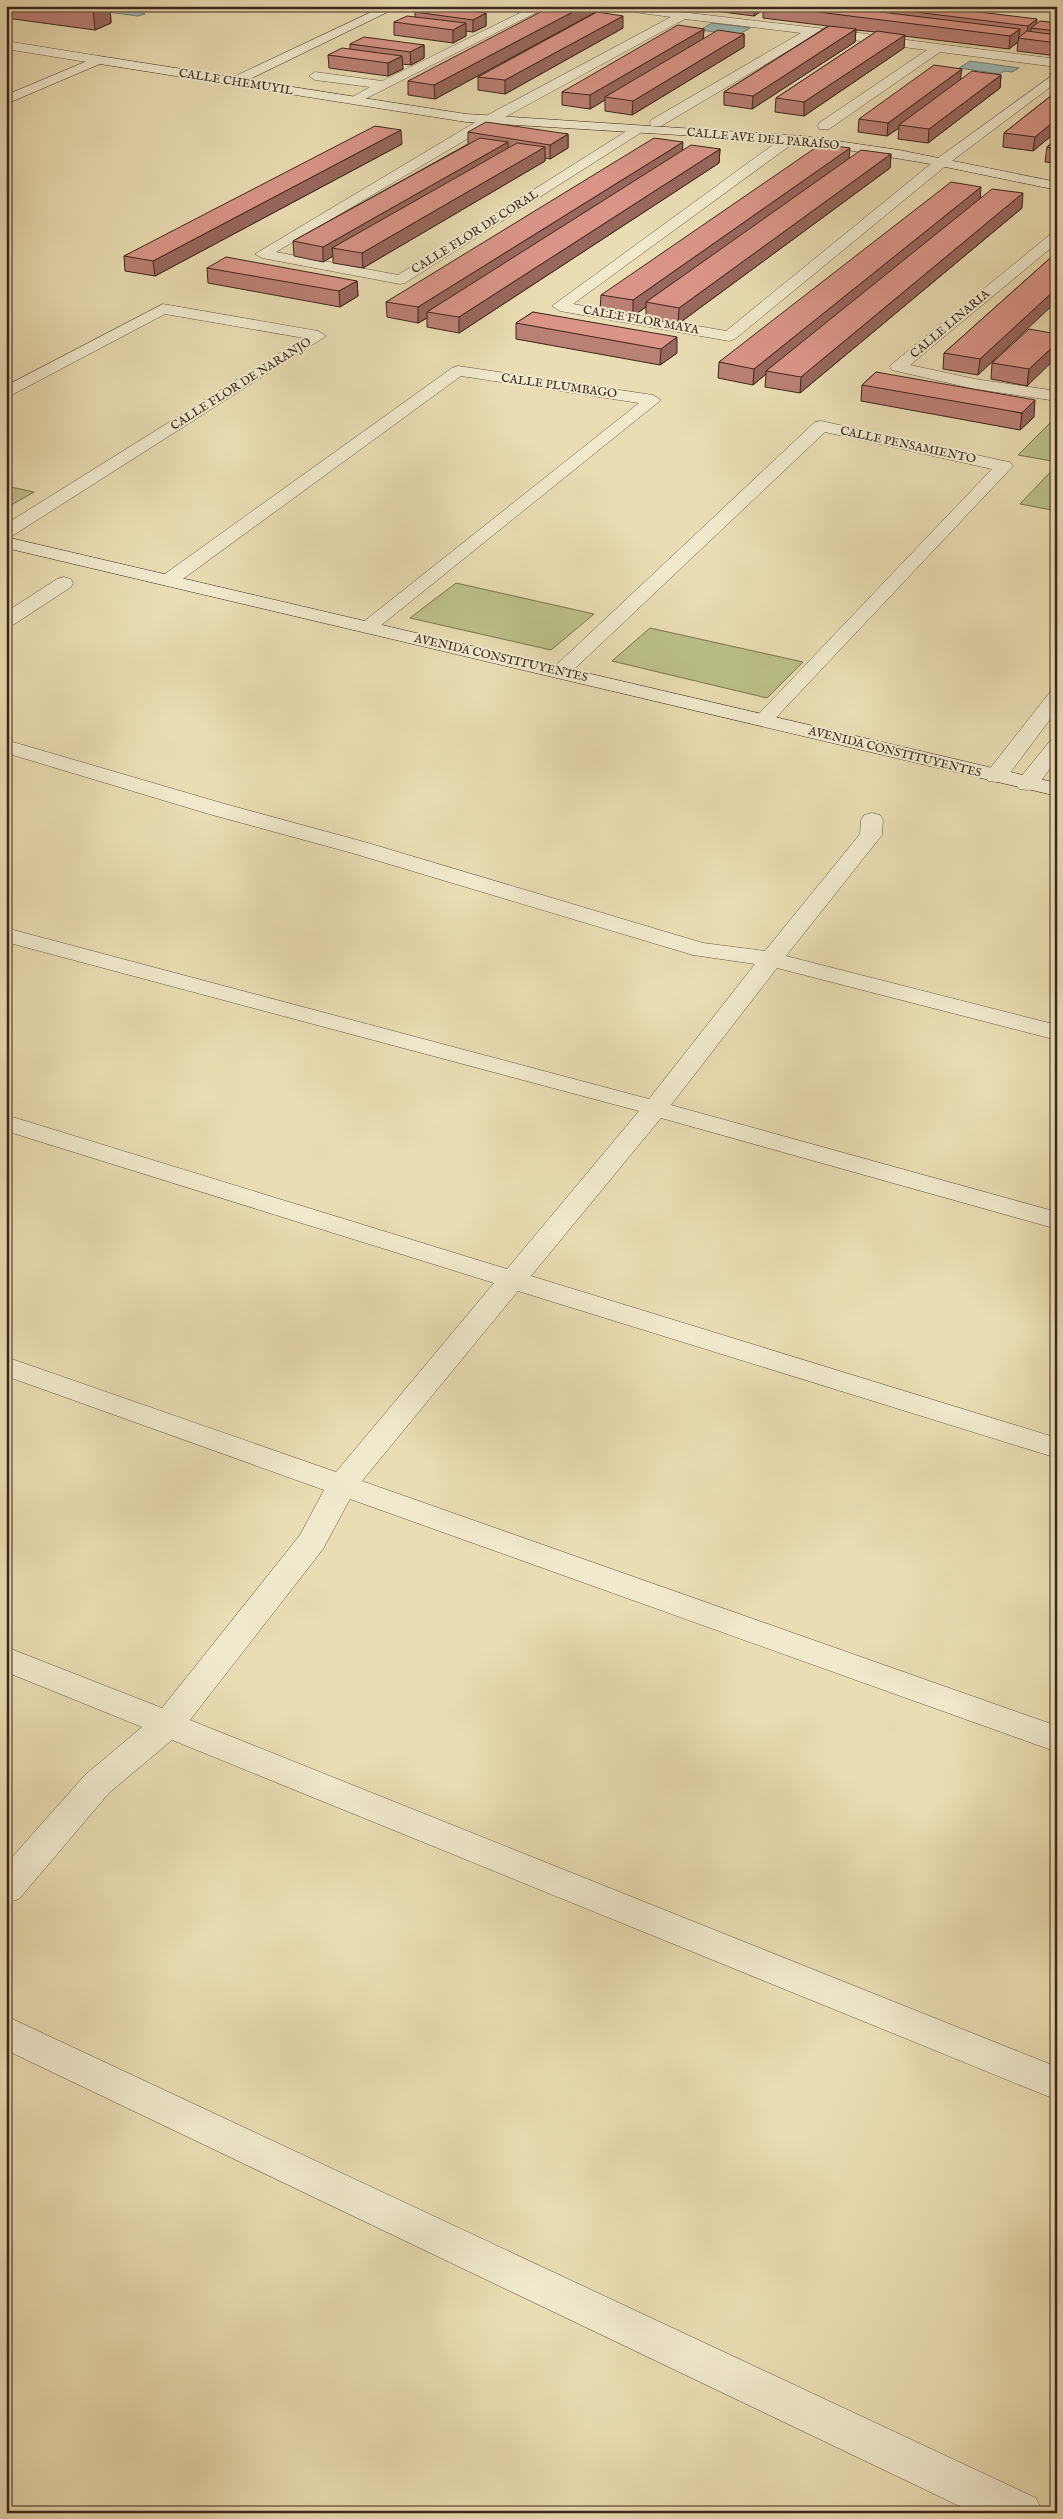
<svg xmlns="http://www.w3.org/2000/svg" width="1063" height="2519" viewBox="0 0 1063 2519" font-family="'IM FELL English',serif">
  <style>
    .green { fill: #bbc08a; stroke: #7c7253 }
    .water { fill: #9cbab7; stroke: #767e79 }
    .lines { fill: none; stroke-linecap: round; stroke-linejoin: round }
    .street-casing { stroke: #685342; stroke-width: 1 }
    .secondary-casing { stroke: #3c251c; stroke-width: 1 }
    .street { fill: #f1e9ce; fill-rule: evenodd }
    .secondary { fill: #f1e9ce; fill-rule: evenodd }
    .wall { fill: #bb8075; stroke: #3c251c }
    .shaded-wall { fill: #99685f; stroke: #3c251c }
    .building { fill: #da9588; stroke: #3c251c }
    .labels { text-anchor: middle; dominant-baseline: central; stroke-width: 4; stroke-linejoin: round; paint-order: stroke }
    .far-street-label { font-size: 12px; fill: #3c251c; stroke: #f1e9ce }
  </style>
  <rect width="100%" height="100%" fill="#eaddb3"/>
  <filter id="stains"><feTurbulence type="fractalNoise" baseFrequency=".004" numOctaves="4"/><feColorMatrix values="0 0 0 0 .2 0 0 0 0 .09 0 0 0 0 .02 0 0 0 .5 -.17"/></filter>
  <radialGradient id="worn" r=".72"><stop offset=".6" stop-color="#630" stop-opacity="0"/><stop offset="1" stop-color="#630" stop-opacity=".3"/></radialGradient>
  <!-- green -->
  <g class="green">
    <path d="M1057,416v46l-39,-7z"/>
    <path d="M1057,465v46l-37,-7z"/>
    <path d="M6,486l28,6 -28,16z"/>
    <path d="M456,583l138,31 -43,36 -141,-32z"/>
    <path d="M650,628l153,34 -36,36 -155,-37z"/>
  </g>
  <!-- water -->
  <g class="water">
    <path d="M109,6l40,2 -10,4 6,2 -7,2 -31,-4z"/>
    <path d="M712,23l38,5 -12,7 -38,-5z"/>
    <path d="M970,61l49,7 -7,4 -8,-1 -4,3 -41,-6z"/>
  </g>
  <g class="lines">
    <!-- street casing -->
    <g class="street-casing">
      <g id="street">
        <path d="M534,6h15l-192,97h-8l-2,-3 23,-13 -55,-7 -6,-4 6,-4 67,9z"/>
        <path d="M987,6h14l-18,13h-8v-4z"/>
        <path d="M638,7l230,27 6,4 -6,4 -53,-7 -154,91h-10l-1,-3 1,-3 150,-87 -116,-14 -191,104 -218,129 122,23 235,-148 5,-1 7,4 -240,153 -5,1 -138,-26 -7,-4 229,-137 187,-100 -37,-5v-4z"/>
        <path d="M891,38l166,21v8l-117,-15 -111,77h-10l-1,-3 1,-3 108,-73 -40,-5v-6z"/>
        <path d="M6,41l93,15 6,4 -6,4 -93,-15z"/>
        <path d="M1057,72v10l-109,82 -213,175 -6,2 -169,-30 -8,-5 233,-170h10l2,3 -2,3 -222,162 153,27 212,-173z"/>
        <path d="M1057,232v11l-147,122 65,14 82,12v10l-82,-12 -83,-19 -2,-3 2,-3 160,-131z"/>
        <path d="M163,304l155,27 8,5 -314,200 -6,1v-13l298,-186 -139,-24 -159,84v-12z"/>
        <path d="M458,366l195,29 8,5 -287,231h-14l-3,-4 282,-224 -178,-27 -285,208h-14l-2,-4 2,-4 290,-208z"/>
        <path d="M821,421l183,40 6,1 3,4 -243,258 -7,2 -7,-2 -3,-4 239,-251 -167,-37 -258,244h-14l-3,-4 3,-4 262,-246z"/>
        <path d="M64,577l7,2 2,4 -2,4 -58,38 -7,2v-15l51,-33z"/>
        <path d="M1057,690v20l-53,71 -8,1 -8,-1 -3,-5 3,-5 62,-79z"/>
        <path d="M1057,739v20l-22,30 -8,1 -8,-1 -3,-5 3,-5 31,-38z"/>
        <path d="M6,740l219,64 143,39 335,100 62,8 95,-117 1,-14 3,-5 8,-2 8,2 3,5 -1,15 -96,121 271,69v15l-280,-72 -106,137 386,107v17l-396,-111 -130,158 526,162v20l-539,-167 -156,190 695,245v26l-707,-253 -27,50 -133,171 867,347v33l-885,-360 -63,53 -90,106 -13,4v-39l79,-89 57,-48 -136,-55v-25l156,61 138,-173 24,-45 -318,-114v-19l330,115 158,-189 -488,-152v-16l501,154 132,-158 -633,-169v-14l643,171 106,-135 -62,-9 -341,-102 -143,-39 -203,-61z"/>
        <path d="M6,2016l1030,482 7,15h-69l-968,-463z"/>
      </g>
    </g>
    <!-- secondary casing -->
    <g class="secondary-casing">
      <g id="secondary">
        <path d="M384,6h16l-152,74 218,34 337,22 96,14 158,32v8l-126,-26 -96,-16 -74,-8 -295,-18 -366,-58 -94,40v-9l93,-39 134,21z"/>
        <path d="M6,537l1051,246v13l-1051,-248z"/>
      </g>
    </g>
    <!-- street -->
    <use href="#street" class="street"/>
    <!-- secondary -->
    <use href="#secondary" class="secondary"/>
  </g>
  <!-- wall -->
  <g class="wall">
    <path d="M6,6h104l1,17 -16,7 -89,-12z"/>
    <path d="M474,6h55l-11,6z"/>
    <path d="M607,6l-172,93 -27,-4v-14z"/>
    <path d="M675,6h254l108,18 20,-1v33l-40,-5 1,-9 -9,7 -105,-13v12l-100,68 -29,-4 1,-14 100,-66 -20,-2 -1,12 -103,67 -28,-4v-13l104,-66 -65,-8v-8l-9,6z"/>
    <path d="M935,6h29l-4,3z"/>
    <path d="M415,12l71,1v13l-13,6 -7,-1v5l-13,7 -59,-8v-13l21,-5z"/>
    <path d="M623,28l-118,66 -27,-4v-13z"/>
    <path d="M704,29l-1,10 41,-5v13l-112,68 -27,-4v-11l-15,9 -28,-4v-13z"/>
    <path d="M350,44l74,1v13l-13,7 -9,-1 1,5 -15,7 -59,-8 -1,-13 22,-6z"/>
    <path d="M1001,75l-1,13 -72,55 -30,-4 1,-11 -12,8 -29,-4 1,-13 102,-39z"/>
    <path d="M1057,91v40l-24,20 -30,-4 1,-14z"/>
    <path d="M468,132l100,2v14l-18,11 -5,-1v3l-182,107 -30,-5v-7l-10,6 -29,-6 -1,-15 175,-97z"/>
    <path d="M1057,139v24l-12,-1 2,-15z"/>
    <path d="M402,144l-247,132 -30,-5 -1,-15z"/>
    <path d="M720,149l-1,14 -260,170 -32,-6v-9l-9,5 -31,-6 -1,-15 296,-152z"/>
    <path d="M891,154l-1,14 -212,156 -32,-6v-11l-13,9 -33,-6 1,-15 248,-136z"/>
    <path d="M980,198l42,10 -222,185 -35,-6 1,-13 -13,11 -35,-7 1,-16z"/>
    <path d="M1057,252l-79,123 -35,-6 1,-16z"/>
    <path d="M207,268l150,13 1,15 -18,11 -132,-24z"/>
    <path d="M533,312l144,41 -17,12 -144,-26v-16z"/>
    <path d="M1057,334l-30,52 -36,-7 1,-16z"/>
    <path d="M876,372l158,45 -14,13 -159,-29 1,-16z"/>
  </g>
  <!-- shaded-wall -->
  <g class="shaded-wall">
    <path d="M99,6h11l1,17 -16,7 -2,-21z"/>
    <path d="M518,6h11l-11,6z"/>
    <path d="M584,6h23l-172,93 -1,-14z"/>
    <path d="M755,6h8v4l-9,6z"/>
    <path d="M486,13v13l-13,6v-12z"/>
    <path d="M623,16v12l-118,66v-14z"/>
    <path d="M1037,19l-1,10 -5,-1 -1,8 -4,3 2,-13z"/>
    <path d="M466,23v13l-13,7v-13z"/>
    <path d="M704,29l-1,12 -98,56v3l-15,9v-14z"/>
    <path d="M856,29l-1,13 -103,67 1,-13z"/>
    <path d="M1020,29l-2,13 -9,7 1,-13z"/>
    <path d="M744,34v13l-112,68 1,-14z"/>
    <path d="M905,35l-1,13 -100,68v-14z"/>
    <path d="M424,45v13l-13,7 -1,-13z"/>
    <path d="M402,56l1,13 -15,7v-13z"/>
    <path d="M962,69l-2,13 -61,43v3l-12,8 1,-13z"/>
    <path d="M1001,75l-1,13 -72,55 1,-14z"/>
    <path d="M1057,119v12l-24,20 2,-14z"/>
    <path d="M401,130l1,14 -247,132 -2,-15z"/>
    <path d="M568,134v14l-18,11v-14z"/>
    <path d="M508,142v14l-176,92 1,8 -10,6v-15z"/>
    <path d="M683,142l-1,14 -255,156v6l-9,5v-16z"/>
    <path d="M545,147v14l-182,107 -1,-15z"/>
    <path d="M850,148l-1,14 -203,140v5l-13,9v-16z"/>
    <path d="M720,149l-1,14 -260,170v-16z"/>
    <path d="M891,154l-1,14 -212,156 1,-16z"/>
    <path d="M981,187l-1,14 -214,170v3l-13,11 1,-16z"/>
    <path d="M1023,193l-1,15 -222,185 1,-16z"/>
    <path d="M357,281l1,15 -18,11 -1,-16z"/>
    <path d="M1057,288v13l-79,74 2,-16z"/>
    <path d="M677,337v16l-17,12 1,-16z"/>
    <path d="M1057,343v14l-30,29 2,-17z"/>
    <path d="M1035,400l-1,17 -14,13 2,-17z"/>
  </g>
  <!-- building -->
  <g class="building">
    <path d="M75,6h24l-6,3z"/>
    <path d="M427,6h4l55,7 -13,7 -58,-8z"/>
    <path d="M552,6h32l-150,79 -26,-4z"/>
    <path d="M770,6h62l188,23 -10,7z"/>
    <path d="M867,6h62l108,13 -9,7z"/>
    <path d="M597,12l26,4 -118,64 -27,-3z"/>
    <path d="M407,16l59,7 -13,7 -59,-8z"/>
    <path d="M1040,21l17,2v8l-26,-3z"/>
    <path d="M678,25l26,4 -114,66 -28,-3z"/>
    <path d="M829,26l27,3 -103,67 -29,-4z"/>
    <path d="M718,30l26,4 -111,67 -28,-4z"/>
    <path d="M877,31l28,4 -101,67 -28,-4z"/>
    <path d="M1027,31l30,4v8l-39,-5z"/>
    <path d="M364,37l60,8 -14,7 -60,-8z"/>
    <path d="M342,48l60,8 -14,7 -60,-8z"/>
    <path d="M934,65l28,4 -74,54 -29,-4z"/>
    <path d="M972,71l29,4 -72,54 -30,-4z"/>
    <path d="M1057,91v28l-22,18 -31,-4z"/>
    <path d="M486,122l82,12 -18,11 -82,-13z"/>
    <path d="M375,126l26,4 -248,131 -29,-5z"/>
    <path d="M480,138l28,4 -185,105 -30,-6z"/>
    <path d="M654,138l29,4 -265,165 -32,-5z"/>
    <path d="M1057,139v10l-10,-2z"/>
    <path d="M517,143l28,4 -183,106 -30,-5z"/>
    <path d="M821,144l29,4 -217,152 -32,-5z"/>
    <path d="M691,145l29,4 -261,168 -32,-5z"/>
    <path d="M861,150l30,4 -212,154 -33,-6z"/>
    <path d="M951,182l30,5 -227,182 -35,-7z"/>
    <path d="M992,189l31,4 -222,184 -35,-6z"/>
    <path d="M1057,252v36l-77,71 -36,-6z"/>
    <path d="M226,257l131,24 -18,10 -132,-23z"/>
    <path d="M533,312l144,25 -16,12 -145,-26z"/>
    <path d="M1029,329l28,5v9l-28,26 -37,-6z"/>
    <path d="M876,372l159,28 -13,13 -160,-28z"/>
  </g>
  <g class="labels">
    <!-- far-street labels -->
    <g class="far-street-label">
      <text transform="translate(236 82) rotate(9)">CALLE CHEMUYIL</text>
      <text transform="translate(763 139) rotate(5)">CALLE AVE DEL PARAÍSO</text>
      <text transform="translate(475 232) rotate(-32)">CALLE FLOR DE CORAL</text>
      <text transform="translate(641 320) rotate(10)">CALLE FLOR MAYA</text>
      <text transform="translate(950 324) rotate(-40)">CALLE LINARIA</text>
      <text transform="translate(241 384) rotate(-32)">CALLE FLOR DE NARANJO</text>
      <text transform="translate(559 386) rotate(8)">CALLE PLUMBAGO</text>
      <text transform="translate(908 445) rotate(12)">CALLE PENSAMIENTO</text>
      <text transform="translate(501 658) rotate(13)">AVENIDA CONSTITUYENTES</text>
      <text transform="translate(895 752) rotate(14)">AVENIDA CONSTITUYENTES</text>
    </g>
  </g>
  <!-- margin -->
  <rect width="1063" height="2519" fill="none" stroke="#eaddb3" stroke-width="25"/>
  <rect x="8" y="8" width="1048" height="2504" fill="none" stroke="#3c251c" stroke-width="2.5"/>
  <rect x="12" y="12" width="1038" height="2494" fill="none" stroke="#3c251c"/>
  <rect width="100%" height="100%" filter="url(#stains)"/>
  <rect width="100%" height="100%" fill="url(#worn)"/>
</svg>
